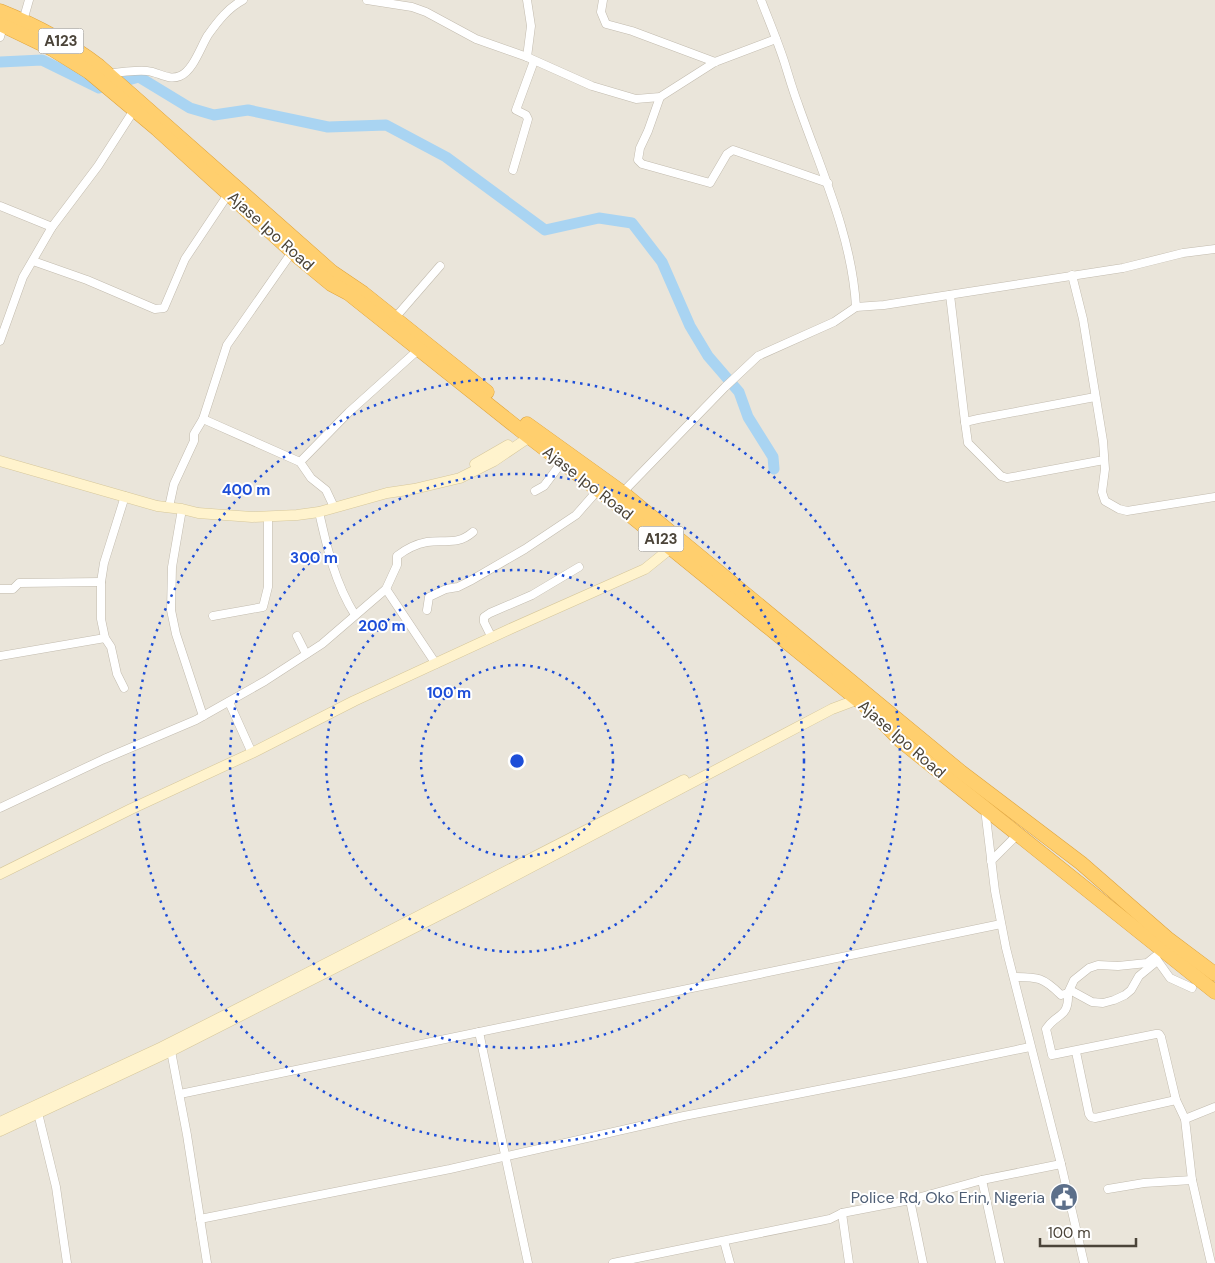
<svg xmlns="http://www.w3.org/2000/svg" width="1215" height="1263" viewBox="0 0 1215 1263" font-family="'DM Sans',sans-serif">
  <style>
    .residential { fill: #eae5da }
    .lines { fill: none; stroke-linecap: round; stroke-linejoin: round }
    .river { stroke: #a9d4f2; stroke-width: 11 }
    .street-casing { stroke: #c2bbae; stroke-width: 9 }
    .secondary-casing { stroke: #d6c79b; stroke-width: 11 }
    .highway-casing { stroke: #e0a43c; stroke-width: 15 }
    .street { stroke: #fff; stroke-width: 8 }
    .secondary { stroke: #fff3cd; stroke-width: 10 }
    .highway { stroke: #ffcf6e; stroke-width: 14 }
    .ring { fill: none; stroke: #1d4ed8; stroke-width: 2.5; stroke-dasharray: 2.5 5 }
    .labels { text-anchor: middle; dominant-baseline: central; stroke-width: 4; stroke-linejoin: round; paint-order: stroke }
    .shield { fill: #fff; stroke: #817c74; stroke-width: 1 }
    .shield-label { font-size: 15px; font-weight: bold; fill: #4b4439 }
    .street-label { font-size: 16px; fill: #4b4439; stroke: #fff }
    .service-label { font-size: 16px; fill: #4e5e75; stroke: #fff; text-anchor: end }
    .centre { fill: #1d4ed8; stroke: #fff; stroke-width: 2.5 }
    .ring-label { font-size: 15px; text-anchor: middle; font-weight: bold; fill: #1d4ed8; stroke: #fff; stroke-width: 4; stroke-linejoin: round; paint-order: stroke }
  </style>
  <rect width="100%" height="100%" fill="#f6f3ec"/>
  <!-- residential -->
  <rect class="residential" x="0" y="0" width="1215" height="1263"/>
  <g class="lines">
    <!-- river -->
    <path class="river" d="M0,62l42,-2 57,28 40,-11 51,31 24,7 34,-5 80,17 58,-2 60,32 99,73 54,-12 33,5 30,39 28,64 18,30 31,36 9,25 25,40 1,12"/>
    <!-- street casing -->
    <g class="street-casing">
      <g id="street">
        <path d="M367,0l45,7 14,5 50,27 51,18 65,29 44,13 24,-2 55,-35 61,-23"/>
        <path d="M603,0l-2,12 5,12 26,7 83,31"/>
        <path d="M761,0c8,21 17,42 24,64 4,13 8,27 13,40 23,66 54,132 58,203"/>
        <path d="M23,21l6,-21"/>
        <path d="M0,37l3,-11"/>
        <path d="M527,57l4,-31 -4,-26"/>
        <path d="M108,74c13,-2 26,-4 39,-3 12,1 21,10 33,5 13,-5 21,-30 28,-41 10,-14 20,-27 35,-35"/>
        <path d="M660,97l-12,34 -8,17 -2,12 4,4 68,19 17,-29 6,-4 95,33"/>
        <path d="M513,170l15,-51 -2,-4 -10,-5 18,-49"/>
        <path d="M0,206l52,21"/>
        <path d="M33,261l54,19 68,29 9,-1 21,-49 44,-66"/>
        <path d="M1072,275l11,44 20,122 2,28 -3,23 3,9 14,8 8,2 88,-14"/>
        <path d="M950,295l15,127"/>
        <path d="M394,319l46,-53"/>
        <path d="M0,341l23,-64 29,-50 46,-61 36,-56"/>
        <path d="M1095,397l-117,22 -13,3 3,21 33,33 6,2 97,-18"/>
        <path d="M203,419l97,43 11,16 15,12 8,17"/>
        <path d="M300,462l49,-50 69,-62"/>
        <path d="M535,491l9,-5 18,-24"/>
        <path d="M621,494l104,-107 33,-31 76,-34 22,-15 28,-2 239,-37 60,-15 32,-4"/>
        <path d="M169,507l5,-23 20,-43v-7l9,-15 24,-74 65,-93"/>
        <path d="M182,509l-10,58 -1,43 5,24 27,82"/>
        <path d="M319,512c8,36 16,71 36,103"/>
        <path d="M0,589h13l6,-6 82,-1"/>
        <path d="M386,589l50,75"/>
        <path d="M427,610l2,-13 17,-8 12,-2 12,-6 55,-32 51,-34 22,-25"/>
        <path d="M213,616l50,-9 5,-20v-71"/>
        <path d="M297,636l9,18"/>
        <path d="M492,638l-8,-16v-5l6,-4 42,-18 47,-28"/>
        <path d="M0,656l105,-18"/>
        <path d="M124,688l-7,-14 -6,-27 -6,-9 -4,-19v-37l3,-19 21,-67"/>
        <path d="M229,702l23,51"/>
        <path d="M0,808l104,-49 92,-39 69,-39 57,-37 64,-55 11,-24v-9c9,-7 19,-12 30,-14 18,-3 30,4 46,-10"/>
        <path d="M985,809l10,82 11,57 55,216 23,99"/>
        <path d="M991,861l26,-26"/>
        <path d="M1155,957l15,21 22,10"/>
        <path d="M1014,977c24,0 29,0 47,18l7,-2 6,-13 15,-12 9,-3 20,1 29,-3 15,-12"/>
        <path d="M1070,990l22,12 11,1 11,-3 11,-5 6,-5 8,-14 17,-14"/>
        <path d="M1068,993c1,26 -11,19 -22,36l6,26 104,-21h3l2,3 15,63 9,19 7,61 19,83"/>
        <path d="M479,1032l49,231"/>
        <path d="M166,1049l5,2 16,84 20,128"/>
        <path d="M1076,1052l13,62 2,3 4,1 81,-18"/>
        <path d="M180,1094l821,-170"/>
        <path d="M38,1113l18,74 11,76"/>
        <path d="M1185,1119l30,-12"/>
        <path d="M982,1180l18,83"/>
        <path d="M1108,1189l36,-6 48,-3"/>
        <path d="M910,1200l13,63"/>
        <path d="M842,1213l7,50"/>
        <path d="M200,1219l250,-50 234,-53 221,-43 125,-26"/>
        <path d="M724,1241l6,22"/>
        <path d="M613,1263l217,-44 12,-6 68,-13 72,-20 79,-16"/>
      </g>
    </g>
    <!-- secondary casing -->
    <g class="secondary-casing">
      <g id="secondary">
        <path d="M0,461l157,45 25,3 16,4 54,4 45,-2 22,-3 68,-19 27,-4 46,-11 34,-17 40,-27"/>
        <path d="M475,464l33,-19"/>
        <path d="M0,874l131,-65 121,-56 102,-52 156,-72 135,-60 26,-21"/>
        <path d="M0,1122l162,-75 91,-46 431,-221"/>
        <path d="M0,1131l171,-80 292,-148 369,-194 24,-9"/>
      </g>
    </g>
    <!-- highway casing -->
    <g class="highway-casing">
      <g id="highway">
        <path d="M0,11c35,14 69,32 99,55l233,206 31,21 124,99"/>
        <path d="M0,24l52,25 37,23 68,57 140,127 34,28 17,9 176,140 90,69 260,211 27,28 314,251"/>
        <path d="M527,424l96,69 338,279 120,91 86,75 48,36"/>
      </g>
    </g>
    <!-- street -->
    <use href="#street" class="street"/>
    <!-- secondary -->
    <use href="#secondary" class="secondary"/>
    <!-- highway -->
    <use href="#highway" class="highway"/>
  </g>
  <!-- distance rings -->
  <g class="ring">
    <circle cx="517" cy="761" r="96"/>
    <circle cx="517" cy="761" r="191"/>
    <circle cx="517" cy="761" r="287"/>
    <circle cx="517" cy="761" r="383"/>
  </g>
  <!-- icons -->
  <defs>
    <g id="civic-disc" transform="scale(1.4375)"><circle r="9.5" fill="#5c6f8a" stroke="#fff"/><path d="M-.6-6.5H3V-4.5H.6V-3L4-1V1h2V6H-6V1h2V-1L-.6-3ZM-1.2 2.5V6h2.4V2.5Z" fill="#fff"/></g>
  </defs>
  <g fill-rule="evenodd">
    <use href="#civic-disc" x="1064" y="1197"/>
  </g>
  <g class="labels">
    <!-- shield labels -->
    <g class="shield">
      <rect x="38.5" y="28.5" width="45" height="25" rx="4"/>
      <rect x="638.5" y="526.5" width="45" height="25" rx="4"/>
    </g>
    <g class="shield-label">
      <text x="61" y="41">A123</text>
      <text x="661" y="539">A123</text>
    </g>
    <!-- street labels -->
    <g class="street-label">
      <text transform="translate(271 231) rotate(42)">Ajase Ipo Road</text>
      <text transform="translate(588 483) rotate(38)">Ajase Ipo Road</text>
      <text transform="translate(902 739) rotate(41)">Ajase Ipo Road</text>
    </g>
    <!-- service labels -->
    <g class="service-label">
      <text x="1045" y="1197">Police Rd, Oko Erin, Nigeria</text>
    </g>
  </g>
  <circle cx="517" cy="761" r="8" class="centre"/>
  <g class="ring-label">
    <text x="246" y="495">400 m</text>
    <text x="314" y="563">300 m</text>
    <text x="382" y="631">200 m</text>
    <text x="449" y="698">100 m</text>
  </g>
  <!-- scale -->
  <path d="M1040 1238v8h96v-8" fill="none" stroke="#4b4439" stroke-width="2.5"/>
  <text x="1048" y="1238" font-size="15" fill="#4b4439" stroke="#ffffff" stroke-width="4" paint-order="stroke">100 m</text>
</svg>
